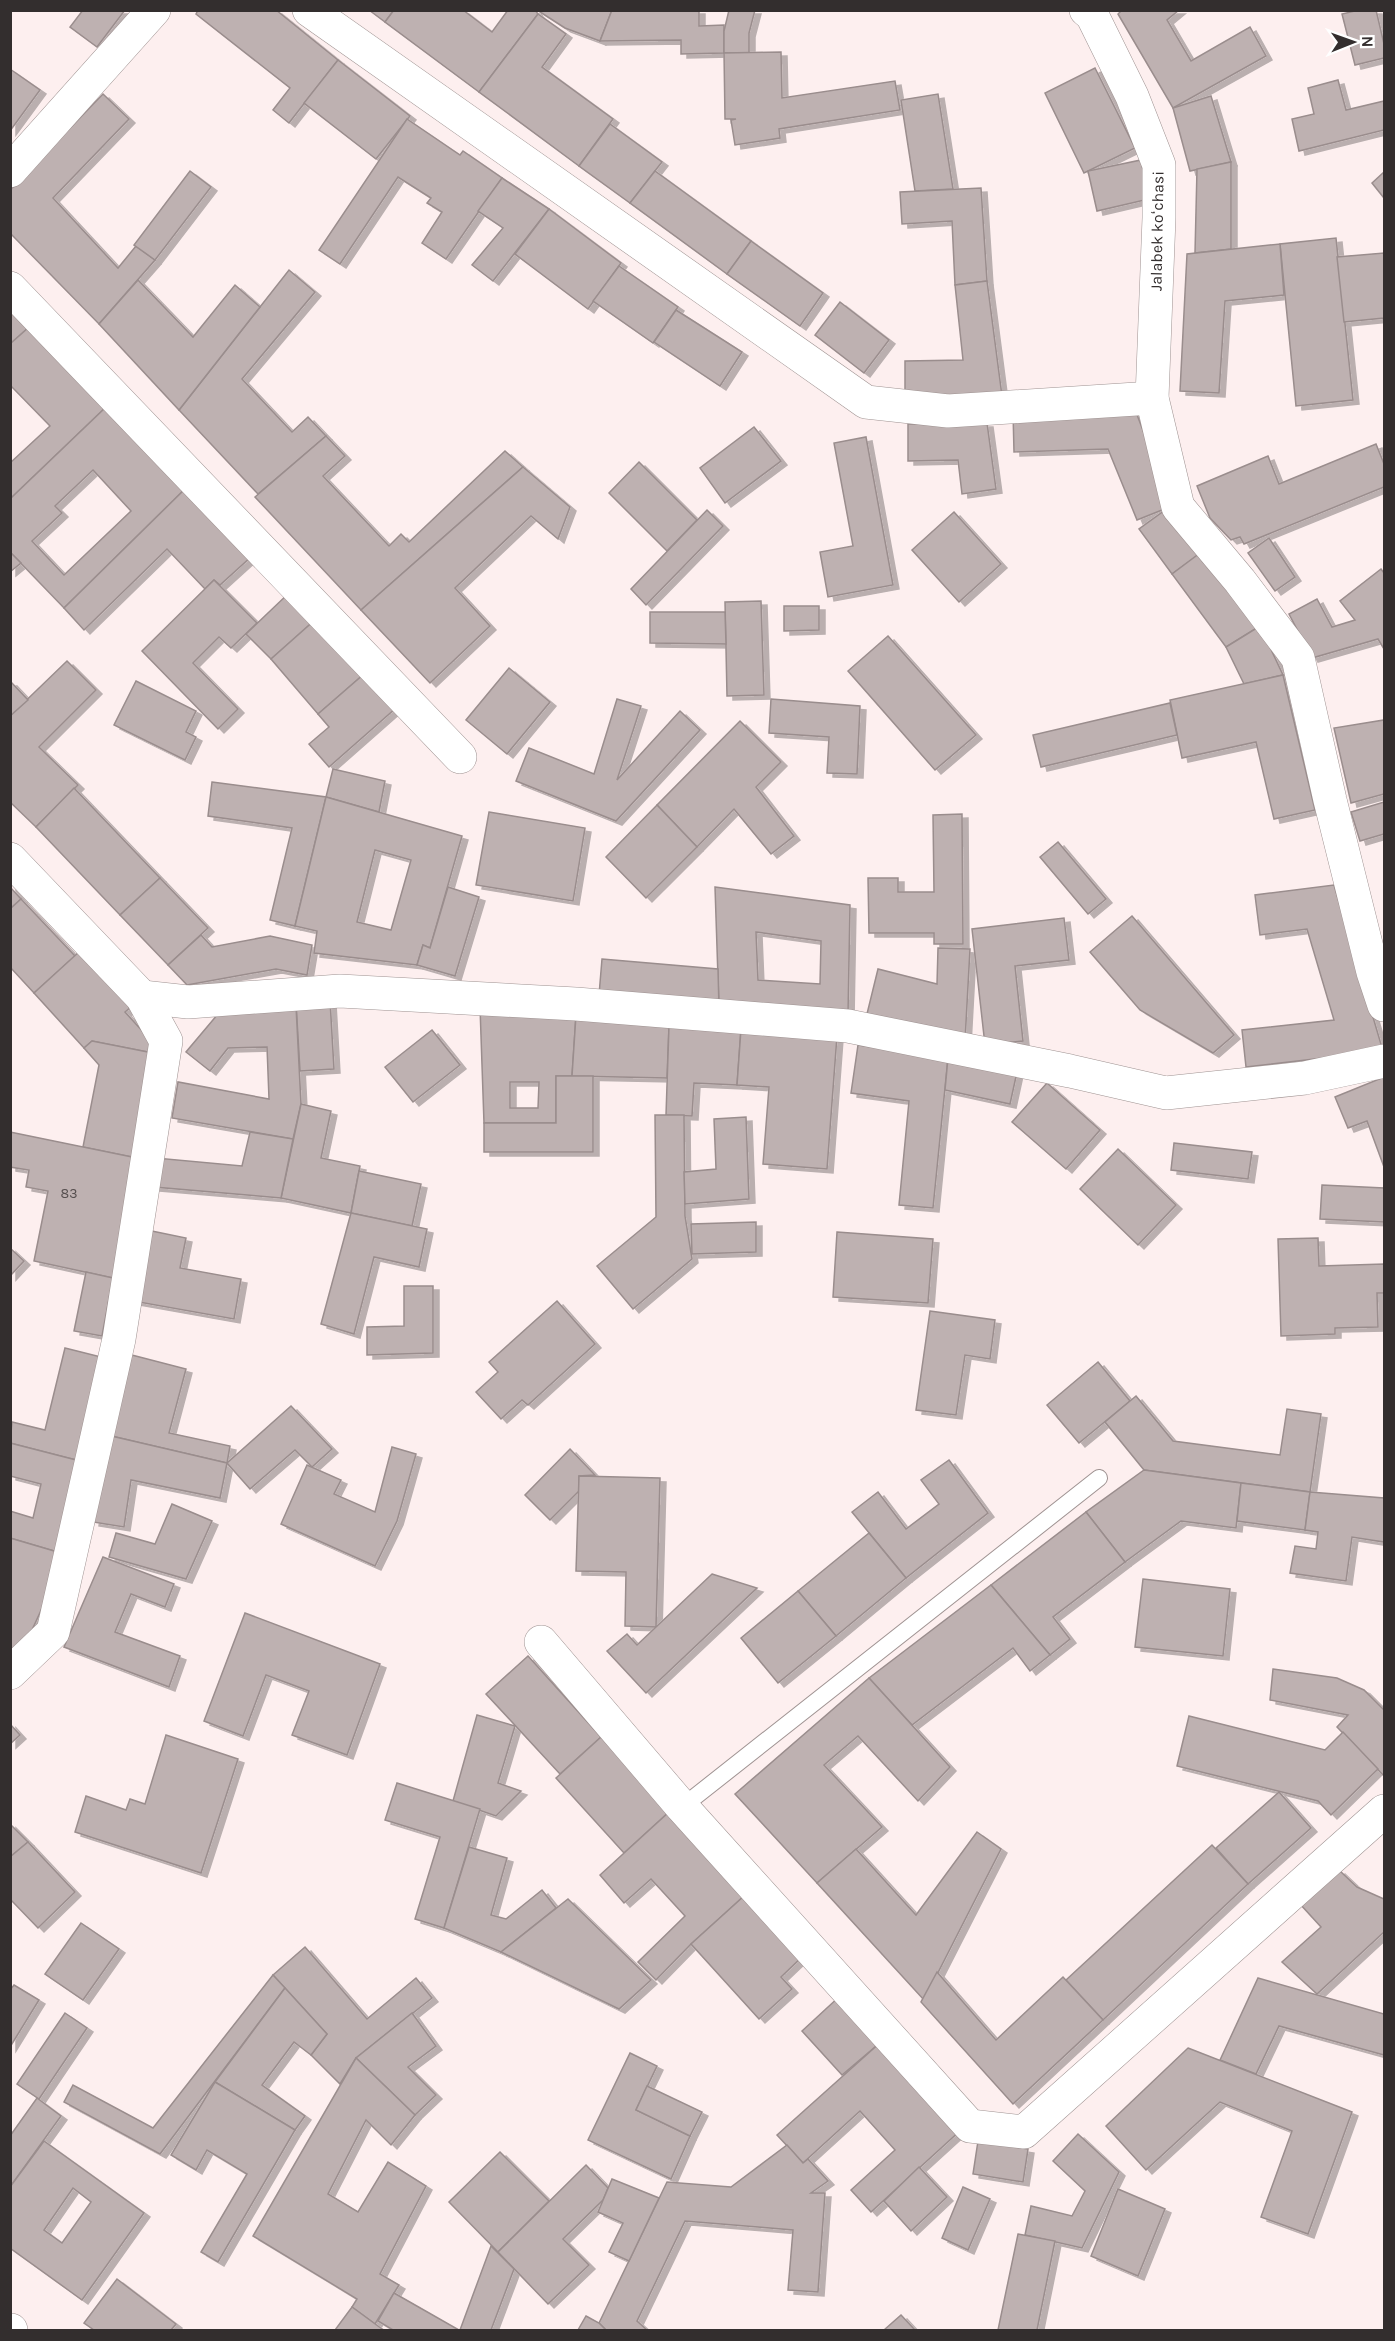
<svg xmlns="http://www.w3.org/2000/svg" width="1395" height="2341" viewBox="0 0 1395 2341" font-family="Karla,sans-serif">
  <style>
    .building { fill: #beb1b1; stroke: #9a8d8d; stroke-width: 1.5; fill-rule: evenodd; filter: url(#shadow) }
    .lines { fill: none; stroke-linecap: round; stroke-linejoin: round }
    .lane-casing { stroke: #9f9392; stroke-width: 18 }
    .street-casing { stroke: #9f9392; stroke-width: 34 }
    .secondary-casing { stroke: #9f9392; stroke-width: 34 }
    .lane { stroke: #fff; stroke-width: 16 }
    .street { stroke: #fff; stroke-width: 33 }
    .secondary { stroke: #fff; stroke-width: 33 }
    .labels { text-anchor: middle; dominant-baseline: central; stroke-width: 5; stroke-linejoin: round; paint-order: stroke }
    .number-label { font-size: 14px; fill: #564f4f }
    .street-label { font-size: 16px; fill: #332e2e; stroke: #fff }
  </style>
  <defs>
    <filter id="shadow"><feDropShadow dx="6" dy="4" stdDeviation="0" flood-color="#0004"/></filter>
  </defs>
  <rect width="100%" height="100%" fill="#fdefef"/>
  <!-- building -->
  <g class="building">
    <path d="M83,10h42l-28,37 -27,-20z"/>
    <path d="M198,10h78l62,50 -49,63 -16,-13 17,-22 -94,-74z"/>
    <path d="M369,10h25l-9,12z"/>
    <path d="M394,10h69l29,22 16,-22h27l3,4 -59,78 -94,-70z"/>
    <path d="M537,10h75l-12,31 -35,-13z"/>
    <path d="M612,10h87v16l25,-1v28l-43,1v-14l-81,1z"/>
    <path d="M729,10h26l-6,23v20h-25v-22z"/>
    <path d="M1122,10h57l-12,10 24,41 59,-34 16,29 -93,52 -55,-94z"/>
    <path d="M1359,10h17l8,34v14l-29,7 -13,-51z"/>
    <path d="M538,14l28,20 -24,33 71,52 -34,47 -100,-74z"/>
    <path d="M781,52l1,46 113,-17 5,29 -121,19 1,9 -45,7 -4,-25 5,-1h-11l-1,-66z"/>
    <path d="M338,60l72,56 -34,43 -72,-56z"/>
    <path d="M1095,68l40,80 -51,25 -39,-80z"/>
    <path d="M10,69l30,21 -30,41z"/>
    <path d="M1338,80l8,30 38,-9v29l-85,21 -7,-32 22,-5 -6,-26z"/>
    <path d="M103,94l26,25 -76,79 65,70 18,-22 19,14 -56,64 -89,-91v-43z"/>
    <path d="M938,94l15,95 -38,2 -14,-91z"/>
    <path d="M1211,96l20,66 -41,9 -17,-63z"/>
    <path d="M407,119l53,36 3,-4 39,27 -56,81 -24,-16 20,-31 -15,-9 4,-5 -33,-21 -58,87 -21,-14z"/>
    <path d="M610,124l52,38 -32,41 -51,-37z"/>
    <path d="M1141,160l8,39 -52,12 -9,-40z"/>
    <path d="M1231,162v87l-36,4 2,-84z"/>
    <path d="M190,171l21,16 -56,73 -21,-15z"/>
    <path d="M655,171l96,70 -24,33 -97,-71z"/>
    <path d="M1384,172v26l-12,-15z"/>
    <path d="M502,178l47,31 -56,72 -21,-16 31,-37 -25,-17z"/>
    <path d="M981,188l6,93 -32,4 -3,-64 -50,3 -2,-32z"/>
    <path d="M549,209l72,54 -33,46 -73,-55z"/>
    <path d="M1336,238l17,162 -57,6 -16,-162z"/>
    <path d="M751,241l72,52 -23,33 -73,-52z"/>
    <path d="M1280,244l4,51 -59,6 -6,92 -39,-2 7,-137z"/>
    <path d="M1384,253v65l-40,4 -7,-65z"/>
    <path d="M619,266l59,41 -25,36 -60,-42z"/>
    <path d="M289,270l26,22 -73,87 50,53 16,-15 18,19 -68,58 -79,-84z"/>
    <path d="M138,280l55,57 42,-52 25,22 -81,103 -80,-86z"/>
    <path d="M987,281l15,115 -97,3v-38l58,-1 -8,-75z"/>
    <path d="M840,302l49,38 -25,33 -49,-38z"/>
    <path d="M10,309l18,19 -18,16z"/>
    <path d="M676,310l66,42 -22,34 -66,-44z"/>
    <path d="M28,328l77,80 -95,91v-36l40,-37 -40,-41v-41z"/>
    <path d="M1134,407l38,99 -35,14 -29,-71 -94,3 -1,-40z"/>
    <path d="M105,408l82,79 -123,121 -54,-56v-53zM93,470l38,41 -67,64 -32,-34 30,-28 -7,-7z"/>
    <path d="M987,423l9,66 -34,5 -4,-34 -50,1v-37z"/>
    <path d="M754,427l27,34 -56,42 -25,-35z"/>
    <path d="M326,436l19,20 -22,20 66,70 12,-12 8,8 96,-91 18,16 -162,143 -106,-113z"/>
    <path d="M866,437l27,148 -65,12 -8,-45 33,-6 -19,-103z"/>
    <path d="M1376,444l8,20v23l-140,57 -4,-7 -9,3 -21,-22 -13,-32 71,-30 11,28z"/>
    <path d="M639,462l58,58 -30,31 -58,-58z"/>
    <path d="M523,467l47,40 -12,32 -27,-23 -76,72 35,38 -60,57 -69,-73z"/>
    <path d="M187,487l65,69 -32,29 -6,-5 -9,9 -38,-40 -83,81 -20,-22z"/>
    <path d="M1168,508l33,45 -29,21 -33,-45z"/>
    <path d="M707,510l16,16 -77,79 -15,-16z"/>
    <path d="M954,512l47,52 -42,38 -47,-52z"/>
    <path d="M1269,538l26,39 -20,14 -27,-38z"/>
    <path d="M1204,550l56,76 -34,21 -54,-73z"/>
    <path d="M10,552l11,11 -11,9z"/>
    <path d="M1381,569l3,4v76l-6,-10 -66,19 -23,-44 28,-15 15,28 23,-7 -15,-19z"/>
    <path d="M214,580l43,43 -26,25 -12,-11 -26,26 45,46 -20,20 -76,-78z"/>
    <path d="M291,591l25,28 -45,40 -25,-25z"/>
    <path d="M761,601l3,94 -37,1 -2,-94z"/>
    <path d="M784,606h35v24l-35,1z"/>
    <path d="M650,612h75l1,32 -76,-1z"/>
    <path d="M316,619l48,55 -46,40 -47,-55z"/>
    <path d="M1260,626l23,49 -39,9 -18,-37z"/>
    <path d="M888,636l88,99 -41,35 -87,-99z"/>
    <path d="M67,661l29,29 -57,57 39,38 -42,42 -26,-25v-86z"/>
    <path d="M509,668l41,34 -43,52 -41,-34z"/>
    <path d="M364,674l32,34 -67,59 -20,-23 20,-17 -11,-13z"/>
    <path d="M1283,675l32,135 -41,9 -18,-77 -74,16 -12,-58z"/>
    <path d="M136,681l60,30 -10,21 10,5 -11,23 -71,-35z"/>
    <path d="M11,682l17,18 -18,16v-34z"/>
    <path d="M617,699l24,7 -24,74 63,-69 20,19 -84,91 -100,-40 13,-33 65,26z"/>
    <path d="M771,699l89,7 -3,68 -30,-1 2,-36 -60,-4z"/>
    <path d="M1170,703l7,32 -136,32 -8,-32z"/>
    <path d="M1384,720v74l-33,9 -17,-75z"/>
    <path d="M740,721l41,41 -25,25 38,49 -23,18 -37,-45 -37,38 -40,-42z"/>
    <path d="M333,769l52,12 -6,31 -53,-15z"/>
    <path d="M212,782l114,15 -31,129 -25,-6 22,-92 -84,-12z"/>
    <path d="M74,788l86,90 -40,37 -84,-88z"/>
    <path d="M326,797l136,39 -32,112 -7,-3 -6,20 -103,-12 3,-22 -22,-5zM375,850l36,10 -20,70 -34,-8z"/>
    <path d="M1384,802v32l-24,7 -9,-29z"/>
    <path d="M657,805l40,42 -51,51 -40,-41z"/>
    <path d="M489,812l96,16 -12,73 -97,-16z"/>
    <path d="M962,814l1,130h-29v-11h-65l-1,-55h30v14h36l-1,-77z"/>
    <path d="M1058,842l48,57 -18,15 -48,-57z"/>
    <path d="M160,878l48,50 -40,37 -48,-50z"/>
    <path d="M1334,885l49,166 -137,16 -4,-37 92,-10 -27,-91 -47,6 -5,-40z"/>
    <path d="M10,887l11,12 -11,10z"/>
    <path d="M448,887l31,10 -24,79 -38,-11 6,-20 7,3z"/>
    <path d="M715,887l135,18 -2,110 -129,-7zM756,932l65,9 -1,43 -62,-4z"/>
    <path d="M21,899l54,57 -41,37 -24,-26v-58z"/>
    <path d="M1132,916l102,119 -21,18 -73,-43 -50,-58z"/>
    <path d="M1064,918l5,42 -54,6 8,75 -38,4 -13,-116z"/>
    <path d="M201,935l11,12 58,-11 42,9 -5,30 -31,-6 -89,16 -19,-20z"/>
    <path d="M938,948l32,1 -5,92 -99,-23 12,-49 59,15z"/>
    <path d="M80,951l51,56 -6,5 31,34 2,8 -66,-13 -8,7 -50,-55z"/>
    <path d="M602,959l116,10 1,39 -120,-13z"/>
    <path d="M330,1000l4,69 -34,2 -4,-68z"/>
    <path d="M296,1006l5,98 -8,35 -121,-21 6,-36 91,17 -2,-52 -39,1 -18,23 -24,-19 37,-44z"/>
    <path d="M480,1007l96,8 -4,61h-16v47h-72zM510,1082h29l-1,26h-28z"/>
    <path d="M576,1015l93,11 -2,52 -95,-2z"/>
    <path d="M669,1026l72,3 -4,56 -43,-2 -2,33 -26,-1z"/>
    <path d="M741,1029l96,7 -10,133 -64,-5 6,-77 -32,-2z"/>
    <path d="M432,1030l28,35 -47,37 -28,-35z"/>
    <path d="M92,1041l66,13 -21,104 -54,-11 16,-82 -15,-17z"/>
    <path d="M858,1045l90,13 -15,150 -34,-3 10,-104 -58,-8z"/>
    <path d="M948,1058l69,14 -7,32 -65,-14z"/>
    <path d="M556,1076h37v76h-109v-29h72z"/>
    <path d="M1384,1077v90l-17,-46 -19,7 -13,-31z"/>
    <path d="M1047,1083l53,47 -34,39 -54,-47z"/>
    <path d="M301,1104l30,7 -10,47 39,8 -9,47 -70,-15z"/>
    <path d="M655,1115h29l1,101 7,43 -59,50 -36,-43 59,-49z"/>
    <path d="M746,1117l3,82 -64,5 -1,-32 32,-3 -2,-50z"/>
    <path d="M10,1132l127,26 -24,120 -79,-17 14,-70 -22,-4 3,-17 -19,-3z"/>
    <path d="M250,1132l43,7 -12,59 -127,-11 2,-29 86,8z"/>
    <path d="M1174,1143l78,9 -4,27 -77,-9z"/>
    <path d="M1118,1149l58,56 -38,40 -58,-56z"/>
    <path d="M359,1171l62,13 -9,42 -61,-13z"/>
    <path d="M1322,1185l62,3v34l-64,-3z"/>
    <path d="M351,1213l76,16 -8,38 -45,-10 -20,77 -33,-10z"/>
    <path d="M756,1222v30l-64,2 -1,-30z"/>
    <path d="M147,1230l39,8 -6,30 61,11 -7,40 -101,-18z"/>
    <path d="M837,1232l96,7 -5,64 -95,-6z"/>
    <path d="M1318,1238l1,28 65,-2v29h-7l1,34 -43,1v6l-54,2 -3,-97z"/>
    <path d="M10,1248l14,13 -14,15z"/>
    <path d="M86,1272l27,6 -11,58 -28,-5z"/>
    <path d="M404,1286h29v67l-66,2v-28l37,-1z"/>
    <path d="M557,1301l38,43 -67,61 -6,-5 -21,19 -25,-27 22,-20 -9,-10z"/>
    <path d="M930,1311l65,9 -5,39 -25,-4 -9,60 -40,-5z"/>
    <path d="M65,1348l44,11 -25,103 -74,-19 2,-21 33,8z"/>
    <path d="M128,1354l58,15 -17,64 61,13 -3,17 -120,-28z"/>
    <path d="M1098,1362l32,39 -51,42 -32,-38z"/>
    <path d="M1136,1396l37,45 107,14 7,-46 34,5 -11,78 -166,-22 -39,-48z"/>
    <path d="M291,1406l41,43 -20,18 -17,-17 -45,39 -23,-26z"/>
    <path d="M107,1435l120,28 -7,35 -89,-18 -7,47 -31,-5z"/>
    <path d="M10,1443l74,19 -23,91 -51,-15v-27l23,7 8,-34 -31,-8z"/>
    <path d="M392,1447l24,7 -19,67 -22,45 -94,-42 26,-59 34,15 -7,14 41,18z"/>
    <path d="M570,1449l25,26 -16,1v15l-29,29 -25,-25z"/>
    <path d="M949,1460l39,53 -82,65 -54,-66 26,-20 28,37 33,-25 -18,-24z"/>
    <path d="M1144,1470l97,13 -5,45 -55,-7 -56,41 -39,-50z"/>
    <path d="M579,1476l81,2 -4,149 -31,-1 1,-54 -50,-1z"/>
    <path d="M1241,1483l69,9 -5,38 -68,-9z"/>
    <path d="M1310,1492l74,6v44l-32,-5 -6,44 -56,-8 5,-27 21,3 2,-17 -13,-2z"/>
    <path d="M172,1504l40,17 -26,58 -77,-22 7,-24 39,11z"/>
    <path d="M1086,1512l39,50 -72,55 17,22 -20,16 -59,-70z"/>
    <path d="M869,1533l37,45 -70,58 -38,-45z"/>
    <path d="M10,1538l51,15 -7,29 -28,61 -16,18z"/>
    <path d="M103,1557l71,27 -9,23 -34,-13 -16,38 65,24 -11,31 -105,-40z"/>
    <path d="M712,1574l45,14 -111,105 -39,-42 20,-17 10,11z"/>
    <path d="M1143,1579l87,10 -7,67 -88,-9z"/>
    <path d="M991,1585l59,70 -20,16 -17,-23 -101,77 -43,-47z"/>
    <path d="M798,1591l38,45 -58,47 -37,-45z"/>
    <path d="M245,1613l135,51 -33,91 -55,-20 17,-44 -43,-16 -23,61 -39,-15z"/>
    <path d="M528,1656l73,81 -41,37 -74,-80z"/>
    <path d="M1273,1669l64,9 27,12 20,20v66l-47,-49 11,-12 -78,-15z"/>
    <path d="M869,1678l81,89 -32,34 -60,-65 -34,29 58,62 -65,56 -82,-89z"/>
    <path d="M477,1715l38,11 -17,57 23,8 -25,25 -43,-15z"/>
    <path d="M1189,1716l136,34 18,-18 35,37 -47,46 -13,-14 -141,-35z"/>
    <path d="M10,1724l10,11 -10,9z"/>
    <path d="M166,1735l72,24 -37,114 -126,-41 11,-36 40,14 4,-11 15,5z"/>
    <path d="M601,1737l68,75 -45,41 -68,-75z"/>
    <path d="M397,1783l83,26 -36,119 -29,-9 25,-82 -55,-17z"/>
    <path d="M1279,1792l32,36 -63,56 -32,-36z"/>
    <path d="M669,1812l75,84 -53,48 -35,36 -18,-18 47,-46 -34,-37 -27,24 -24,-28z"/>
    <path d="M10,1824l18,18 -18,15z"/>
    <path d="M977,1832l24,17 -77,151 -107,-117 39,-34 60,66z"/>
    <path d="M28,1842l47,50 -37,36 -28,-29v-42z"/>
    <path d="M1212,1845l36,39 -145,136 -37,-40z"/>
    <path d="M469,1847l38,11 -16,57 15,4 36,-29 14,18 -55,44 -57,-24z"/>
    <path d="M1339,1870l18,17 27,12v33l-67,62 -35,-32 39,-35 -21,-23z"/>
    <path d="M744,1896l59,60 -22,21 11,12 -33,30 -68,-75z"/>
    <path d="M568,1899l83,81 -32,29 -118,-57z"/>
    <path d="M81,1923l38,26 -36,51 -38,-26z"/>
    <path d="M305,1947l62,72 49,-41 16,20 -76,60 -16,26 -29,-29 16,-21 -54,-59z"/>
    <path d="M937,1972l59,68 67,-63 40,43 -90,84 -92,-102z"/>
    <path d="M273,1975l12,13 -125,166 -96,-52 9,-17 80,43z"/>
    <path d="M1258,1978l126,36v41l-105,-29 -23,48 -36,-14z"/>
    <path d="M14,1985l25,15 -29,47v-57z"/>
    <path d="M285,1988l42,46 -16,21 -17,-13 -32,43 43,31 -10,14 -80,-48z"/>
    <path d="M841,1995l41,46 -40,34 -40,-44z"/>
    <path d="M65,2013l22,15 -48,71 -22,-15z"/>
    <path d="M412,2013l24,33 -28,21 28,28 -21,20 -59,-57z"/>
    <path d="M882,2041l80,88 -91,83 -20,-22 44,-40 -35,-39 -57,52 -26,-28z"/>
    <path d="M1188,2048l164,64 -44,122 -47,-17 31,-86 -72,-29 -74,68 -40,-44z"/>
    <path d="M630,2053l27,13 -21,44 54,26 -19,43 -83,-39z"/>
    <path d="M356,2058l59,57 -24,30 -25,-25 -38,74 30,18 30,-50 38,24 -46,88 19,11 -24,39 -23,-17 5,-8 -104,-63z"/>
    <path d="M215,2082l80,48 -77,132 -17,-10 46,-78 -40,-24 -11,20 -25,-15z"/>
    <path d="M647,2086l55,26 -12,24 -54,-26z"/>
    <path d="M37,2098l24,18 -51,71v-51z"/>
    <path d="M1078,2134l41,38 -37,76 -57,-13 6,-29 41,10 13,-25 -32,-30z"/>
    <path d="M44,2141l100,72 -62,87 -72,-52v-61zM73,2188l18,14 -29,41 -18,-13z"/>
    <path d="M978,2141l50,8 -5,33 -50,-8z"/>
    <path d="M787,2145l16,18 5,-4 20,22 -17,12h14l-7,99 -30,-2 5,-60 -108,-9 -48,100 10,9h-41l-7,-7 68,-141 64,5z"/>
    <path d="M500,2152l49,49 -51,51 -49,-50z"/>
    <path d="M586,2165l22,23 -5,12 -40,39 26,26 -41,39 -50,-52z"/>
    <path d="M919,2167l28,30 -36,34 -27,-30z"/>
    <path d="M612,2179l47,19 -30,63 -20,-9 14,-29 -25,-11z"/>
    <path d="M963,2187l27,12 -22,51 -26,-12z"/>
    <path d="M1118,2189l47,20 -27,67 -47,-20z"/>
    <path d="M1018,2234l37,7 -18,89h-39z"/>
    <path d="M491,2246l23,23 -23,61h-31z"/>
    <path d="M117,2279l59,45 -5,6h-77l-10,-7z"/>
    <path d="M394,2293l65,37h-66l-15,-9z"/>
    <path d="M352,2307l30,22 -1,1h-46z"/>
    <path d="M901,2315l14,15h-31z"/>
    <path d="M586,2316l13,7 7,7h-28z"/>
  </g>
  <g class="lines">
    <!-- lane casing -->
    <g class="lane-casing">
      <path id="lane" d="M682,1807l417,-329"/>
    </g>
    <!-- street casing -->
    <g class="street-casing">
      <g id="street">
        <path d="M309,10l557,392 82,9 204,-13"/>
        <path d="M1086,10l6,5 40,81 27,69v53l-7,180 26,109 62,74 58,77 32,142 43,172 11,33"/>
        <path d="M10,171l144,-161"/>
        <path d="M10,288l450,469"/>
        <path d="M10,859l132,138 24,44 -47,298 -66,293 -43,41"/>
        <path d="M142,997l46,5 152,-11 236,13 272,22 222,45 96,22 139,-15 79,-17"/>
        <path d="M541,1642l141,165 288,319 54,6 360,-321"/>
      </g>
    </g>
    <!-- secondary casing -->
    <g class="secondary-casing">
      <path id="secondary" d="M10,2330h1"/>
    </g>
    <!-- lane -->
    <use href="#lane" class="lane"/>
    <!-- street -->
    <use href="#street" class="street"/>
    <!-- secondary -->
    <use href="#secondary" class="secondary"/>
  </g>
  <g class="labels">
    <!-- number labels -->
    <g class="number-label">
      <text x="69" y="1193">83</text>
    </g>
    <!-- street labels -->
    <g class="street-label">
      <text transform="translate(1157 231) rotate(-89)">Jalabek koʻchasi</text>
    </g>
  </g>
  <!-- border -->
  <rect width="1395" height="2341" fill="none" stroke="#332e2e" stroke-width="24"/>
  <!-- north arrow -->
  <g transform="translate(1353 42) rotate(89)" stroke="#ffffff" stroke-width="4.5" paint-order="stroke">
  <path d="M0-4.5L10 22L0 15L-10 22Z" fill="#332e2e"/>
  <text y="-9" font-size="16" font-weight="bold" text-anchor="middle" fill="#332e2e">N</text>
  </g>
</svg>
